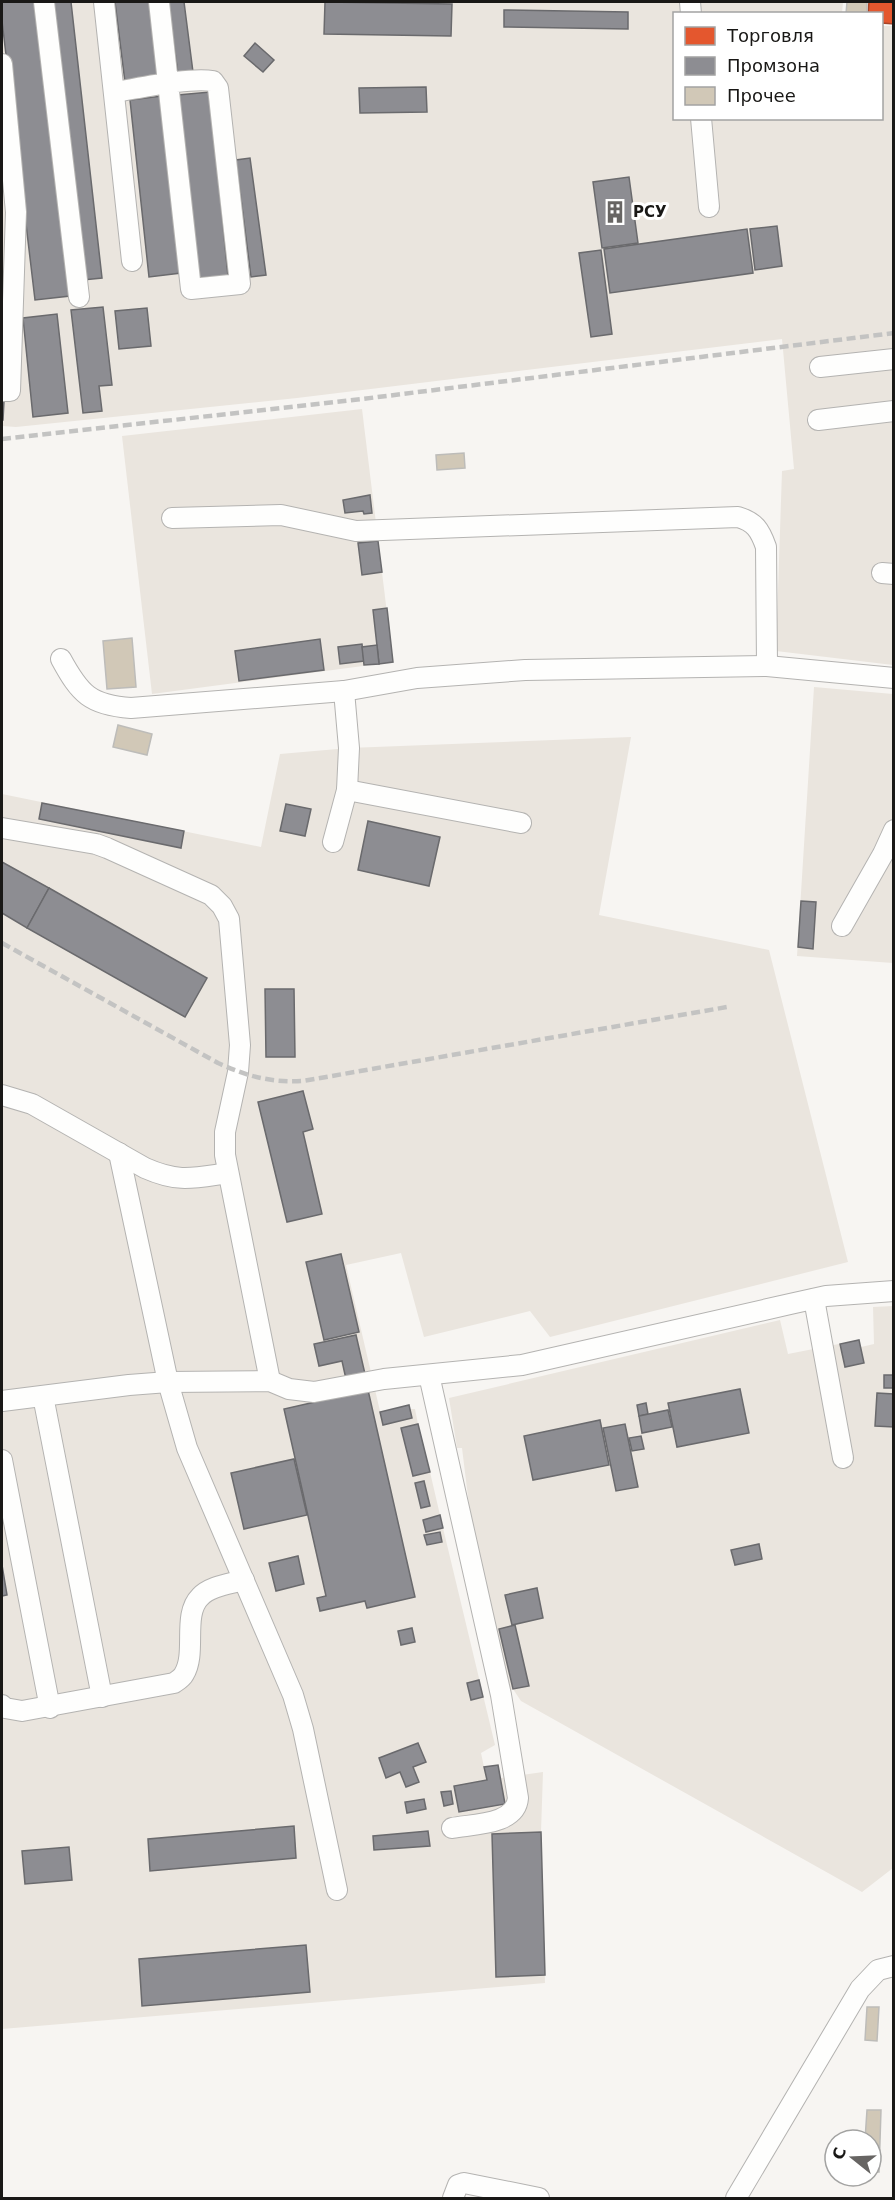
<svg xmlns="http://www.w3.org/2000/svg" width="895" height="2200" viewBox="0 0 895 2200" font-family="'DejaVu Sans',sans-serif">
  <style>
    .built { fill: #eae5de }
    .shops { fill: #e4572e; stroke: #a74427; stroke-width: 1.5 }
    .industry { fill: #8d8d92; stroke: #6a6a6d; stroke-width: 1.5 }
    .building { fill: #d1c8b7; stroke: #bdbcb9; stroke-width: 1.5 }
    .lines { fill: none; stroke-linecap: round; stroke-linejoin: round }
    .minor-casing { stroke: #b4b3b1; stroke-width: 22 }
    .minor { stroke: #fefefd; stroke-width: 20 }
    .rail { stroke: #c3c3c2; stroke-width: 4.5; stroke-dasharray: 9 4.5; stroke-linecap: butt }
    .labels { text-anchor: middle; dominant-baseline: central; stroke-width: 6; stroke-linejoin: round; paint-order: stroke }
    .poi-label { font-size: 15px; font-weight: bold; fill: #191816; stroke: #fff; text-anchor: start }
  </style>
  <rect width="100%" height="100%" fill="#f7f5f2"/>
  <!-- built -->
  <g class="built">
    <path d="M2,2h841l-1,11 -168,1v104h208v-92h11v639l-117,-14 6,-180 12,-2 -12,-130 -485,59 -281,29 -14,-1z"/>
    <path d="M362,409l31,253 -241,32 -30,-258z"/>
    <path d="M814,687l79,7v269l-96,-7z"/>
    <path d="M631,737l-32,178 170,35 79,312 -298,75 -20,-26 -106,26 -23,-84 -55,12 37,159 29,-6 -2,-9h5l3,15 -16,4 28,44 13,56 52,217 -14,8 3,14 14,-2 3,13 42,-6 -2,60 4,151 -543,46v-1235l259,53 19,-93 69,-6z"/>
    <path d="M893,1306v562l-31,24 -341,-191 -8,-12 -3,2 -41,-186 -7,-57h-5l-8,-50 331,-78 8,34 71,-14 2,7 13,-3 -1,-37z"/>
  </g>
  <!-- shops -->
  <path class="shops" d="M869,2h25v22l-12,-1v-9h-14z"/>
  <!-- industry -->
  <g class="industry">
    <path d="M2,2h34l34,294 -35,4 -33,-279z"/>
    <path d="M52,2h19l31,276 -19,2z"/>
    <path d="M115,2h37l10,75 -37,5z"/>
    <path d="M168,2h16l9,70 -15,2z"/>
    <path d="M325,2l127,2 -1,32 -127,-2z"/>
    <path d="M504,10l124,2v17l-124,-2z"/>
    <path d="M255,43l19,17 -11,12 -19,-16z"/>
    <path d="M426,87l1,25 -67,1 -1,-25z"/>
    <path d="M210,92l18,184 -32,2 -18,-183z"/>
    <path d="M162,96l19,177 -32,4 -19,-177z"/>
    <path d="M250,158l16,117 -15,2 -15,-117z"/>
    <path d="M629,177l9,66 -36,5 -9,-66z"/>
    <path d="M777,226l5,40 -27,4 -5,-41z"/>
    <path d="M747,229l6,44 -143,20 -6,-44z"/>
    <path d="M601,250l11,84 -21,3 -12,-84z"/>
    <path d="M103,307l9,78 -13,1 3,25 -19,2 -12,-103z"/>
    <path d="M147,308l4,38 -32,3 -4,-38z"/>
    <path d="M57,314l11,99 -35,4 -10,-99z"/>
    <path d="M2,401h2l-1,19h-1z"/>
    <path d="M370,495l2,18 -8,1 -1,-3 -18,2 -2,-13z"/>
    <path d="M378,541l4,31 -20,3 -4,-32z"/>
    <path d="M387,608l6,54 -14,2 -6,-54z"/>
    <path d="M320,639l4,31 -85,11 -4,-30z"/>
    <path d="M362,644l2,17 -24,3 -2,-17z"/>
    <path d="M377,645l2,19 -15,1 -2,-18z"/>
    <path d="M42,803l142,28 -3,17 -142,-29z"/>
    <path d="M286,804l25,5 -6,27 -25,-5z"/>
    <path d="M368,821l72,16 -11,49 -71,-16z"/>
    <path d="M2,862l47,26 -22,40 -25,-15z"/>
    <path d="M49,888l158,90 -22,39 -158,-89z"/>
    <path d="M801,901l15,1 -3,47 -15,-2z"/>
    <path d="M265,989h29l1,68h-29z"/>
    <path d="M303,1091l10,38 -10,3 19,82 -35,8 -29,-120z"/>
    <path d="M341,1254l18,78 -35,8 -18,-78z"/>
    <path d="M356,1335l9,39 -19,5 -4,-18 -23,5 -5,-22z"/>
    <path d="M859,1340l5,23 -19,4 -5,-23z"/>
    <rect x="884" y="1375" width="10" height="13"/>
    <path d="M740,1389l9,44 -72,14 -9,-44z"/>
    <path d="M368,1390l47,207 -48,11 -2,-7 -45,10 -3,-13 9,-2 -42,-187z"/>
    <path d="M877,1393l17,1v33l-19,-1z"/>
    <path d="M646,1403l2,11 -9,2 -2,-11z"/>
    <path d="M409,1405l3,13 -29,7 -3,-13z"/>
    <path d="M668,1410l4,17 -30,6 -3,-17z"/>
    <path d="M600,1420l9,45 -76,15 -9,-44z"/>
    <path d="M418,1424l12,48 -17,4 -12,-48z"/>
    <path d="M625,1424l13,63 -22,4 -13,-63z"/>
    <path d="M641,1436l3,13 -12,2 -3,-13z"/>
    <path d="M294,1459l13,56 -63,14 -13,-56z"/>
    <path d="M424,1481l6,25 -9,2 -6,-25z"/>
    <path d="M440,1515l3,13 -17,4 -3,-12z"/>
    <path d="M440,1532l2,10 -15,3 -3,-10z"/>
    <path d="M759,1544l3,15 -27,6 -4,-15z"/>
    <path d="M298,1556l6,28 -28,7 -7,-28z"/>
    <path d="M2,1565l5,30 -5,1z"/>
    <path d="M537,1588l6,30 -31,7 -7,-30z"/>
    <path d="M515,1625l14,61 -16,3 -14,-60z"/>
    <path d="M412,1628l3,14 -14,3 -3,-14z"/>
    <path d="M479,1680l4,17 -12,3 -4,-17z"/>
    <path d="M418,1743l8,19 -13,5 6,15 -13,5 -6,-15 -14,6 -7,-20z"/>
    <path d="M498,1765l7,39 -46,8 -5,-26 33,-6 -3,-13z"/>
    <path d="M451,1791l2,13 -9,2 -3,-14z"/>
    <path d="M424,1799l2,10 -19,4 -2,-11z"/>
    <path d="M294,1826l2,32 -146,13 -2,-32z"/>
    <path d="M428,1831l2,15 -56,4 -1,-14z"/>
    <path d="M541,1832l4,143 -49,2 -4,-143z"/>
    <path d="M69,1847l3,33 -47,4 -3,-33z"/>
    <path d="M306,1945l4,47 -168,14 -3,-47z"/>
  </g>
  <!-- building -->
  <g class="building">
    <path d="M847,2h20v12h-21z"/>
    <path d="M464,453l1,15 -28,2 -1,-15z"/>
    <path d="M132,638l4,49 -29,2 -4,-48z"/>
    <path d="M118,725l34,9 -5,21 -34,-8z"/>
    <path d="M867,2007h12l-2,34 -12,-1z"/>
    <path d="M867,2110h14l-2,62h-8v-32h-6z"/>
  </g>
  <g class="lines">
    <!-- minor casing -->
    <g class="minor-casing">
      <g id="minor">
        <path d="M44,2l35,295"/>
        <path d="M104,2l28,259"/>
        <path d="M690,2l1,12"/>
        <path d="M2,64l14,148 -6,179h-8"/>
        <path d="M115,92c25,-4 75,-15 98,-11l5,7 22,196 -49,5 -32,-287"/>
        <path d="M701,118l8,89"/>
        <path d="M820,367l74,-8"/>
        <path d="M818,420l76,-9"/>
        <path d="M172,518l109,-3 75,16 382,-14c17,5 22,13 28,30l1,119"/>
        <path d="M882,573l12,1"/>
        <path d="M61,659c19,35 29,46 70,49l213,-17 73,-13 108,-8 242,-4 127,12"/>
        <path d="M347,790l174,33"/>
        <path d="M2,828l94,16 11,4 104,47 11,11 7,13 11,126 -2,27 -13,60v23l45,226"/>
        <path d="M333,842l14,-52 2,-42 -5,-57"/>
        <path d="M842,926l41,-72 11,-24"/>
        <path d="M2,1095l30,9 113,64c34,15 48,10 83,5"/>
        <path d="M119,1153l49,229 19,66 106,247 10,34 34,161"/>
        <path d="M814,1299l29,159"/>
        <path d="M429,1375l72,320 17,103c-2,27 -45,26 -66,30"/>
        <path d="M43,1396l59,301"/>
        <path d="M2,1401l127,-16 39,-3 102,-1 19,8 25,3 70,-13 138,-14 268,-61 36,-8 68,-5"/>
        <path d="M2,1460l48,248"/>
        <path d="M2,1705l3,3 17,3 152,-28c3,-2 8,-5 10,-9 13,-21 -2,-59 16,-77 10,-11 30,-13 44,-17"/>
        <path d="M453,2198l5,-13 6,-2 75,15"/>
        <path d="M736,2198l124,-209 18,-19 16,-4"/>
      </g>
    </g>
    <!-- minor -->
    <use href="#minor" class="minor"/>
    <!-- rail -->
    <g class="rail">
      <path d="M2,439l360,-40 532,-66"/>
      <path d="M2,943l216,120c28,13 54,20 85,18l424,-74"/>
    </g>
  </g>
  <!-- icons -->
  <defs>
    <g id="building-bare" transform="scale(1.8)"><path d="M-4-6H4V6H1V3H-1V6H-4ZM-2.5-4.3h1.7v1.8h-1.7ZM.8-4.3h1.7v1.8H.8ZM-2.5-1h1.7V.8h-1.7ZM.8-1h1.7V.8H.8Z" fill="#676563" stroke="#fff" stroke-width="2.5" paint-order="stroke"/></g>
  </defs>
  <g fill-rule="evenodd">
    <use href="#building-bare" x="615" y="212"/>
  </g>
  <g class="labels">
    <!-- poi labels -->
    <g class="poi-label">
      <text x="633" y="212">РСУ</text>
    </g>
  </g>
  <!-- border -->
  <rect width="895" height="2200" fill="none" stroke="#191816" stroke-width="6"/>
  <!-- legend -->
  <rect x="673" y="12" width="210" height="108" fill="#ffffff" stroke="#a3a3a2" stroke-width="1.5"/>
  <rect x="685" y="27" width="30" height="18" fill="#e4572e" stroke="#a3a3a2" stroke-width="1.5"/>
  <text x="727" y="42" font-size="18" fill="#191816">Торговля</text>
  <rect x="685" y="57" width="30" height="18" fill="#8d8d92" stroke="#a3a3a2" stroke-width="1.5"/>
  <text x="727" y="72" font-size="18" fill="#191816">Промзона</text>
  <rect x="685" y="87" width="30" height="18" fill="#d1c8b7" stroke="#a3a3a2" stroke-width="1.5"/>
  <text x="727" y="102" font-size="18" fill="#191816">Прочее</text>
  <!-- north arrow -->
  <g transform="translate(853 2158) rotate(288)"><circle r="28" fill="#ffffff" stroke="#a3a3a2" stroke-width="1.5"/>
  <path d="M0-4.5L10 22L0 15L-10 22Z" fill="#676563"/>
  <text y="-9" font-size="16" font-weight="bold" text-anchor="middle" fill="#191816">С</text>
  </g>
</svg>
